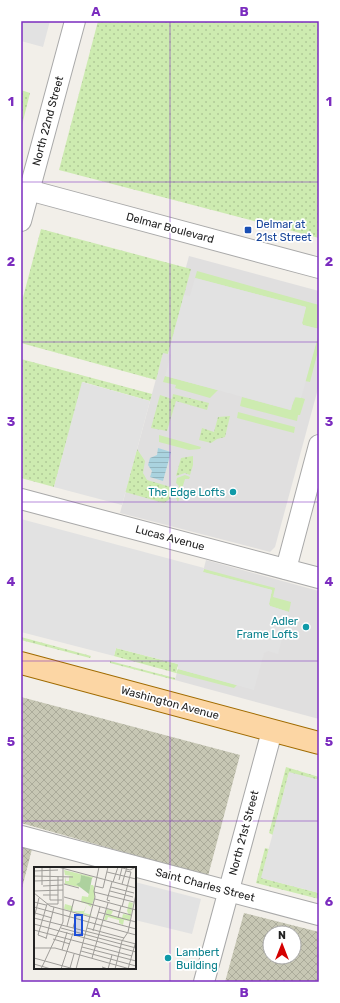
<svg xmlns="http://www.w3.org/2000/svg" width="340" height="1003" viewBox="0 0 340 1003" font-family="Rubik,sans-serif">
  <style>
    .residential { fill: #e0dfdf }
    .construction { fill: url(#construction-cross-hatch); fill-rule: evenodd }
    .grass { fill: url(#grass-dots) }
    .garden { fill: #cdebb0 }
    .parking { fill: #e2e2e2 }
    .water { fill: url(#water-rules) }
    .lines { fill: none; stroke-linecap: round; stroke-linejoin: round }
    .minor-casing { stroke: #a9a9a9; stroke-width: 22 }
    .major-casing { stroke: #a06b00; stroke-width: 24 }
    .minor { stroke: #fff; stroke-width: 20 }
    .major { stroke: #fcd6a4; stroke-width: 22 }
    .grid { fill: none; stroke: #7b2cbf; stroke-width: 1; stroke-opacity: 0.55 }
    .transit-dot { fill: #1a4fb4; stroke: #fff; stroke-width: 1.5 }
    .culture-dot { fill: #0f9aa8; stroke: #fff; stroke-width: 1.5 }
    .labels { text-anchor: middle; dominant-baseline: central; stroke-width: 3.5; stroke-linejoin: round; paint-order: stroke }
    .street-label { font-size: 11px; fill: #222; stroke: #fff }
    .transit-label { font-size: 11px; fill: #164399; stroke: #fff; text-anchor: start }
    .culture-label { font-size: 11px; fill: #0d838f; stroke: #fff; text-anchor: end }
    .inset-road { fill: none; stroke: #9f9d99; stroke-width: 1 }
    .view { fill: #1d4ed8; fill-opacity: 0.15; stroke: #1d4ed8; stroke-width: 2 }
    .inset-edge { fill: none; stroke: #222; stroke-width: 2 }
    .neatline { fill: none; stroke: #7b2cbf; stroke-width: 1.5 }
    .grid-label { font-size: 13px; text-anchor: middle; font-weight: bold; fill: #7b2cbf }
  </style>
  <defs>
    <pattern id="construction-cross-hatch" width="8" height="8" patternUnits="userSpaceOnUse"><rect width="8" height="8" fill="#c7c7b4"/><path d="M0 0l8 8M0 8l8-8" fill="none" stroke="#abab9a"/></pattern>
    <pattern id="grass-dots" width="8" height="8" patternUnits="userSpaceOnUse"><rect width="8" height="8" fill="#cdebb0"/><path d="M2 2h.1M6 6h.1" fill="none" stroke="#b0c997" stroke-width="1.8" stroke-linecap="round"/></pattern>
    <pattern id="water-rules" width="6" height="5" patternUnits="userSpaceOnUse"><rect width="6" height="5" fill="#aad3df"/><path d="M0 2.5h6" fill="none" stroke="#92b5bf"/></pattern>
  </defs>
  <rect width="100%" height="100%" fill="#f2efe9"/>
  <!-- residential -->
  <g class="residential">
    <path d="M189,256l130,35v94l-44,162 -5,5 -150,-39z"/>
    <path d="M206,560l113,31v128l-144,-39z"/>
  </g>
  <!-- construction -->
  <g class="construction">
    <path d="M21,697l219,58 -32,121 -187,-53z"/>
    <path d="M21,846l11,3 -11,43z"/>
    <path d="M244,913l75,19v50h-94zM270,933h24v24h-24z"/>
  </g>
  <!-- grass -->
  <g class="grass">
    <path d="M98,21h221v217l-260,-68z"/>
    <path d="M21,90l9,3 -9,36z"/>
    <path d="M41,229l150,40 -23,85 -5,-1 -7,27 -135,-37v-38z"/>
    <path d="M21,359l131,35 -2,7 -67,-19 -29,105 -33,-9z"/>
    <path d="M173,394l36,9 -2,7 -31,-9 -9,30 -16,-3 9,-33 12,4z"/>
    <path d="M230,416l-5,21 -8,2 -6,4 -12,-3 3,-12 12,4 4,-15z"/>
    <path d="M137,449l8,12 -2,12 4,7 27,8 -3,10 -7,5 -39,-11z"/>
    <path d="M193,456v9l-3,10 -5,-2 -9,3 5,-18z"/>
    <path d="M21,637l70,19 -1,2 -69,-18z"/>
    <path d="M116,648l62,16 -2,9 -62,-17z"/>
    <path d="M110,661l65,17v2l-65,-17z"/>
    <path d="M286,767l33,10v3l-30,-7 -16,62 -4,-2z"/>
    <path d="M265,848l4,1 -7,29 57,15v6l-63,-16z"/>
  </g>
  <!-- garden -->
  <g class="garden">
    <path d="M197,271l122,34v24l-16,-4 -1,-2 4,-16 -111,-29z"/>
    <path d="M319,333v14l-9,35 -5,-1z"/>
    <path d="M165,376l53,14 -8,8 -35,-10 1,-3 -13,-3z"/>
    <path d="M296,396l9,3 -5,16h-2l-1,6 -57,-15 2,-9 48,13z"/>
    <path d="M238,412l57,15 -1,6 -57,-15z"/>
    <path d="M159,435l42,12 -1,2 -11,1 -30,-8z"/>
    <path d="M185,475l5,2 -1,2h-4l-7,23 -2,-4 3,-12 -3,-3 1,-5z"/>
    <path d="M204,569l71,19 -2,9 18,5 -2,10 -19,-6 -1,-2 3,-14 -69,-18z"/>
    <path d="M178,669l59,16 -3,3 -58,-15z"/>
  </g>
  <!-- parking -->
  <g class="parking">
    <path d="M21,21h29l-7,26 -22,-6z"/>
    <path d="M195,278l111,29 -4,16 1,2 16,4v4l-18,65 -7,-1 -3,13 -126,-34 6,-21 -3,-1 16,-59 6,1z"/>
    <path d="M82,382l68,19 -28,104 -68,-18z"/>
    <path d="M21,519l183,49 -1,4 69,18 -3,14 1,2 19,6 -11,42 -10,-3 -4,2 -10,37 -76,-21v-5l-62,-16 -2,8 -93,-24z"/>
    <path d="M289,772l30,8v113l-58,-15z"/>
    <path d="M135,882l66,17 -9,35 -57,-14z"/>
  </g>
  <!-- water -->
  <path class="water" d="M158,448l13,4 -8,29 -13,-4 2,-6 -4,-6 2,-7 7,-3z"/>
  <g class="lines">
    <!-- minor casing -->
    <g class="minor-casing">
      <g id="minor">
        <path d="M21,188l298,80"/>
        <path d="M21,221l54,-200"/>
        <path d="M21,499l298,79"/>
        <path d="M286,569l33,-124"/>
        <path d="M21,836l298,79"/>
        <path d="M204,982l68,-251"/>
      </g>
    </g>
    <!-- major casing -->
    <g class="major-casing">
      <path id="major" d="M21,663l298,80"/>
    </g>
    <!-- minor -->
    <use href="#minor" class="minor"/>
    <!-- major -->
    <use href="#major" class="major"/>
  </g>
  <!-- grid -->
  <path class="grid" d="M170,21v961M21,182h298M21,342h298M21,502h298M21,661h298M21,821h298"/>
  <!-- markers -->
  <rect class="transit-dot" x="244" y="226" width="8" height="8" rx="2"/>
  <g class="culture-dot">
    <circle cx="233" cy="492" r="4"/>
    <circle cx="306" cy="627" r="4"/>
    <circle cx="168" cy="958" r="4"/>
  </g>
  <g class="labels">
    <!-- street labels -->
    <g class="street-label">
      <text transform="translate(48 121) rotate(-75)">North 22nd Street</text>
      <text transform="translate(170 228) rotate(15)">Delmar Boulevard</text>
      <text transform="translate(170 538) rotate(15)">Lucas Avenue</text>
      <text transform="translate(170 703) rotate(15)">Washington Avenue</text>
      <text transform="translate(244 833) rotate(-75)">North 21st Street</text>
      <text transform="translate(205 885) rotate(15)">Saint Charles Street</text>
    </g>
    <!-- transit labels -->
    <g class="transit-label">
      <text x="256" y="224">Delmar at<tspan x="256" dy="13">21st Street</tspan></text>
    </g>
    <!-- culture labels -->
    <g class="culture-label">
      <text x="225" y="492">The Edge Lofts</text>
      <text x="298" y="621">Adler<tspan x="298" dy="13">Frame Lofts</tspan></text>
      <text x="176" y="952" text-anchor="start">Lambert<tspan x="176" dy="13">Building</tspan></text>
    </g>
  </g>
  <!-- overview -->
  <g transform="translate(34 867)">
    <rect width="102" height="102" fill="#f2efe9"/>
    <path d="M30,3l29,7 -1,2 -11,-4 -1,7 -4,2 4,1 -1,2 -14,-3v-8l1,5h3v-5h4l-8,-1zM57,18h2l1,2 1,10 -4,10 -4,-3 -3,9 8,2 -2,1 -26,-7 1,-5 7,2 1,5h11l3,-7 -13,-4 7,2 1,-6 6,1zM95,35l4,1 -3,18 -6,-1 -1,5 -4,-2v-3l-11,-3 -1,3h-3l3,-11 6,2 -2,4 11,3 1,-4 6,1 -2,-4z" fill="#cdebb0"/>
    <path d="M47,8l11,3 -3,16 -13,-10 4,-2z" fill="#add19e"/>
    <path class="inset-road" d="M8,0v18M16,0v33h12M24,0l78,21M85,0l11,3 6,-3M0,4l24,-1M73,5l29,7M0,9l39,1M85,13l3,-12M0,14l29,-1M79,15l5,-15M30,17l15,4M88,17l5,-17M9,19l20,-1M61,19l8,2 5,-21M77,20l23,6M0,24l29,-1M76,24l23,6M60,25l40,10M0,26l16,13 86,23M9,28h15M30,30l67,18M61,32l41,11M76,34l-3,-1 5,-18M0,35l12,3M0,40l102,28M88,40l9,-35 -5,-1M64,45l38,10M1,46l17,5M0,51l5,-20M0,51l102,26M84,51l3,-12M0,57l102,28M33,59l7,-26M27,61l75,20M39,61l4,-15M53,61l37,10M0,63l98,26M59,64l7,-24M12,71l-8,-3 9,-31h11v-28M12,72l8,-32M19,72l17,5M48,80l54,14M0,81h21l75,21M28,83l5,-18M47,84l55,15M0,91l40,11M58,91l16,-55M0,97l17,5M68,100l6,2 4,-14M36,101l4,-14M7,102l22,-47v-55M27,102l12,-36M42,102l19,-72 -1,-6 5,-24M81,102l7,-28 6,-9 8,-38M94,102l8,-28"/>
    <path class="view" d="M41,48h7v20h-7z"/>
    <rect width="102" height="102" class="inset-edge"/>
  </g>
  <!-- border -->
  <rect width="340" height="1003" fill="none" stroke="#ffffff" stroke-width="44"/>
  <!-- north arrow -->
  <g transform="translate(282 945)"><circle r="19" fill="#ffffff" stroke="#a7a7a7"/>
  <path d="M0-3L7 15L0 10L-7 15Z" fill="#d40000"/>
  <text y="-6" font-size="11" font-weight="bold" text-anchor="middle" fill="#222222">N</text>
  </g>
  <rect x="22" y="22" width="296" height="959" class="neatline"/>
  <g class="grid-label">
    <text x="96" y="16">A</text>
    <text x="244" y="16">B</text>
    <text x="11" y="106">1</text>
    <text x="329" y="106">1</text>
    <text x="11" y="266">2</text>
    <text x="329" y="266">2</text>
    <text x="11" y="426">3</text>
    <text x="329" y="426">3</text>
    <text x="11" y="586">4</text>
    <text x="329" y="586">4</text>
    <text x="11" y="746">5</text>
    <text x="329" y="746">5</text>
    <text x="11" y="906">6</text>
    <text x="329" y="906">6</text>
    <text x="96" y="997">A</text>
    <text x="244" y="997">B</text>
  </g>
</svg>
